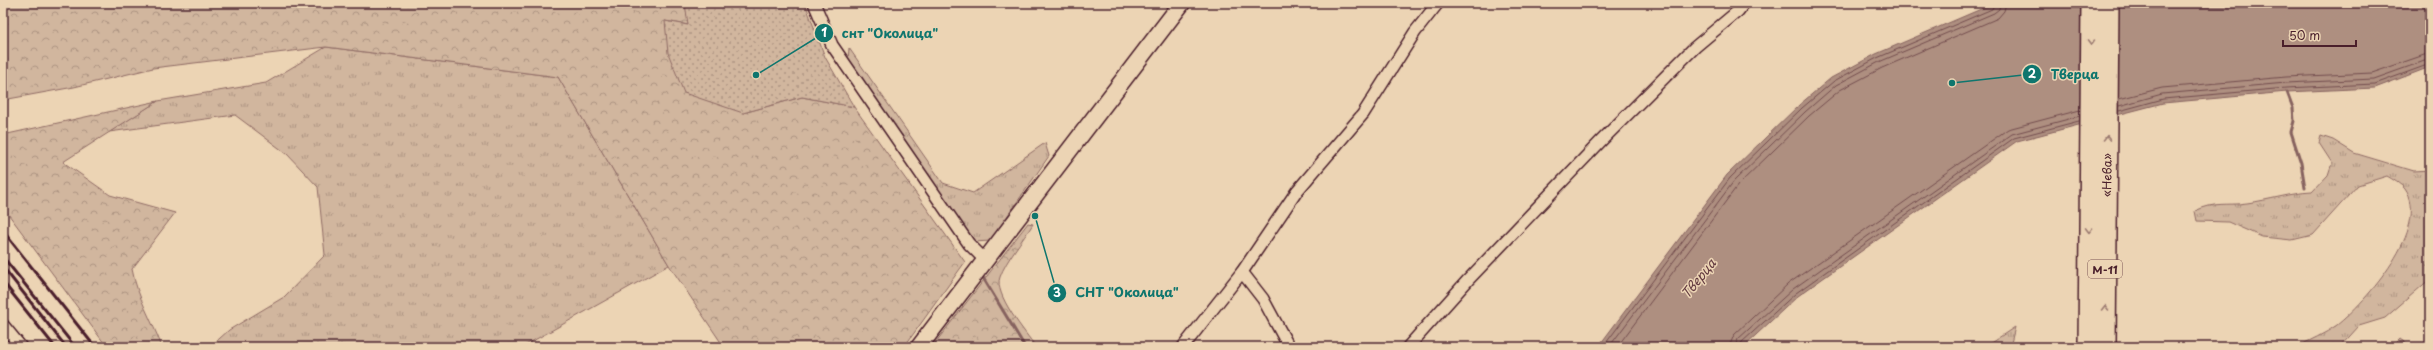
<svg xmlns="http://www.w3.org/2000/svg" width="2433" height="350" viewBox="0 0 2433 350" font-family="'Playpen Sans',sans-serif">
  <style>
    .grass { fill: url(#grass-tufts); stroke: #8e6a64 }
    .forest { fill: url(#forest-crowns); stroke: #8e6a64 }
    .garden { fill: url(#garden-dots); stroke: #8e6a64 }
    .water { fill: #ae8f80; stroke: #86625e }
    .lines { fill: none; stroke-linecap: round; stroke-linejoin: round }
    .shore { stroke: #724c4d; stroke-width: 1 }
    .stream { stroke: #86625e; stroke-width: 3 }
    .street-casing { stroke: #4a1f2b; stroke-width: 14 }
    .secondary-casing { stroke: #4a1f2b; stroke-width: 19 }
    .highway-casing { stroke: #4a1f2b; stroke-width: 24 }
    .street { stroke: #ecd4b4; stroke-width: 11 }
    .secondary { stroke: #ecd4b4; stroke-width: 16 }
    .highway { stroke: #ecd4b4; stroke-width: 21 }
    .rail { stroke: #4a1f2b; stroke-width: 3 }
    .oneway { stroke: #9b7a70 }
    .labels { text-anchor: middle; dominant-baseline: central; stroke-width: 3; stroke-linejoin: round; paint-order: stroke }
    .shield { fill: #ecd4b4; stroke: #7b5554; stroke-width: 1 }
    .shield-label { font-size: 11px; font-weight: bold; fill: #4a1f2b }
    .street-label { font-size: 12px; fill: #4a1f2b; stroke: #ecd4b4 }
    .water-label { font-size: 13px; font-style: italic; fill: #633b40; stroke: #ecd4b4 }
    .leader { fill: none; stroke: #0f766e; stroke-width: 1.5 }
    .callout-dot { fill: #0f766e; stroke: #ecd4b4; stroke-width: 1.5 }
    .mark-label { font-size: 12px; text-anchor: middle; font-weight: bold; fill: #fff }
    .callout-label { font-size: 13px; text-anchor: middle; font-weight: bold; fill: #0f766e; stroke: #ecd4b4; stroke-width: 3; stroke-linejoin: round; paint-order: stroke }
  </style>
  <defs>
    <pattern id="grass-tufts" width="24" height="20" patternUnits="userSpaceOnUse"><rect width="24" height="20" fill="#d1b69e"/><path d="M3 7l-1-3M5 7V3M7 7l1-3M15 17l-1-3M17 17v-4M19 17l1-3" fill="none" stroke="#ac9381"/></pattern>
    <pattern id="forest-crowns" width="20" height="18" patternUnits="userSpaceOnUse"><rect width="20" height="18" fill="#d1b69e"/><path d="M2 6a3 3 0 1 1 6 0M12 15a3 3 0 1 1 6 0" fill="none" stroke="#ac9381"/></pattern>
    <pattern id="garden-dots" width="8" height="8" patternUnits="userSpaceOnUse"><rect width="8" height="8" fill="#d1b69e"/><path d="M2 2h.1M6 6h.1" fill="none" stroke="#ac9381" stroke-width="1.8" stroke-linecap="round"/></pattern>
  </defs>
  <rect width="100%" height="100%" fill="#ecd4b4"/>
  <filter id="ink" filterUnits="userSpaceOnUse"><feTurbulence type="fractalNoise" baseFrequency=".025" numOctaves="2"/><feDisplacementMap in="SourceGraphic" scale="8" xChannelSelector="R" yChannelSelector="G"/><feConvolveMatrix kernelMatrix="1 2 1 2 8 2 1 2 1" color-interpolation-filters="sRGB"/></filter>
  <g filter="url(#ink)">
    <!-- grass -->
    <g class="grass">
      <path d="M326,47l232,30 111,188 -147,82h-312l19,-17 55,-33 41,-42 -7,-68 -31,-33 -52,-39 -126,17 49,-31 108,-18z"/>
      <path d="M849,48l94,135 30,10 72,-50 4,13 -59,85 -16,1 -126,-182z"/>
      <path d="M2321,136l12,4 21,13 60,18 16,-1v109l-45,39 -26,8 -19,21h-43c13,-7 28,-13 40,-22 29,-23 95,-98 68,-136 -4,-5 -13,-10 -18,-13l-29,9 -45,50 -21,5 -30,-3 -34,-15 -31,-1 -2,-10c21,-10 31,-5 52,-8 23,-3 43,-10 65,-11l16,-17 4,-12 -13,-20z"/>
      <path d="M2015,327l-5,20h-27l3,-1z"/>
      <path d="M2400,339l11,8h-19z"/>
    </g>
    <!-- forest -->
    <g class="forest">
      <path d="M3,3h682l4,22 -24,-4 78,92 59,-16 52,10 111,155 -61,85h-180l-55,-82 -111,-188 -232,-30 -173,21 -79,19 -71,13z"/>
      <path d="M158,101l-95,61 47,33 65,18 -43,56c5,28 20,51 30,78h-55l-104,-140v-72z"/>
      <path d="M1028,223l5,1c-10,16 -27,36 -33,53 -7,17 26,56 36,70h-104z"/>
    </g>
    <!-- garden -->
    <path class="garden" d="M685,3h120l20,54 29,50 -52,-10 -59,16 -59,-20 -16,-40 -3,-32 23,4z"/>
    <!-- water -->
    <path class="water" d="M1995,3h435v64l-55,21 -88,4 -124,11 -146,38 -219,155 -55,51h-145l129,-172 72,-70 32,-27 45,-24z"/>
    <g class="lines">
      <!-- shore -->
      <g class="shore">
        <path d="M2119,99l43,-11 124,-11 86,-4 58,-20"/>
        <path d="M2119,106l43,-12 124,-11 88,-4 56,-20"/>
        <path d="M2119,111l44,-12 123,-11 89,-4 55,-20"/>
        <path d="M1603,347l127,-169 72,-70 32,-27 43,-23 115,-49 3,-6"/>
        <path d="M1609,347l125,-166 71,-69 31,-27 43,-23 115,-49 5,-4 1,-6"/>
        <path d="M1617,347l121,-162 71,-69 31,-26 42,-22 116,-50 6,-7 2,-8"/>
        <path d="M1729,347l5,-12 54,-51 220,-155 72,-19"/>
        <path d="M1735,347l3,-8 55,-50 219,-155 68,-18"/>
        <path d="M1740,347l2,-5 54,-49 218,-155 65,-17"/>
      </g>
      <!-- stream -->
      <g class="stream">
        <path d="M2287,92l6,16 1,13 -3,11 10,31 4,25"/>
        <path d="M982,276l43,71"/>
      </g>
      <!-- street casing -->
      <g class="street-casing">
        <g id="street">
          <path d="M814,3l18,42 137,199 16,16"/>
          <path d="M1242,272l21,27 26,48"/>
          <path d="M3,325l18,22"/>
          <path d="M1183,347l59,-75 55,-81 66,-77 52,-82 23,-29"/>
          <path d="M1408,347l60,-67 133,-139 94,-94 43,-36 6,-8"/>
        </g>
      </g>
      <!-- secondary casing -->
      <g class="secondary-casing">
        <path id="secondary" d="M919,347l263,-344"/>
      </g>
      <!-- highway casing -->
      <g class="highway-casing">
        <g id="highway">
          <path d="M2089,347l3,-344"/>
          <path id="s1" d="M2105,347l3,-344"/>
        </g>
      </g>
      <!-- street -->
      <use href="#street" class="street"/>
      <!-- secondary -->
      <use href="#secondary" class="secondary"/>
      <!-- highway -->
      <use href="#highway" class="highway"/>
      <!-- rail -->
      <g class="rail">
        <path d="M3,231l92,116"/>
        <path d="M3,257l72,90"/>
        <path d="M3,267l63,80"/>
        <path d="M3,282l52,65"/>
      </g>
    </g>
    <!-- one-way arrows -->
    <defs><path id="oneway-chevron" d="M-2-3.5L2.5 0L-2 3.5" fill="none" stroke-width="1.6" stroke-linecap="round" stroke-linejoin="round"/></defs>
    <g class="oneway">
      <use href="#oneway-chevron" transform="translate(2091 42) rotate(91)"/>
      <use href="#oneway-chevron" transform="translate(2107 138) rotate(-89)"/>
      <use href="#oneway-chevron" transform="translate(2089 230) rotate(91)"/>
      <use href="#oneway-chevron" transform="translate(2105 308) rotate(-90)"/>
    </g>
  </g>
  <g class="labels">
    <!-- shield labels -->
    <rect class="shield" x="2088" y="260" width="34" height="18" rx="3"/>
    <g class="shield-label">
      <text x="2105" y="269">М-11</text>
    </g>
    <!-- street labels -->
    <g class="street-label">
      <text stroke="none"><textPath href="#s1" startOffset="172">«Нева»</textPath></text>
    </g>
    <!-- water labels -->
    <g class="water-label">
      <text transform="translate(1698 278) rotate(-51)">Тверца</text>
    </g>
  </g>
  <!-- callouts -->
  <path class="leader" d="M756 75L824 33M1952 83L2032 74M1035 216L1057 293"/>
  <g class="callout-dot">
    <circle cx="756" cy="75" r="4"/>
    <circle cx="1952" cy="83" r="4"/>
    <circle cx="1035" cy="216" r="4"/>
    <circle cx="824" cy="33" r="10"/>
    <circle cx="2032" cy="74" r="10"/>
    <circle cx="1057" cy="293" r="10"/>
  </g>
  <g class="mark-label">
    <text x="824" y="37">1</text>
    <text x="2032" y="78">2</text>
    <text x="1057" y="297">3</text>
  </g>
  <g class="callout-label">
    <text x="890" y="38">снт "Околица"</text>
    <text x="2075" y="79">Тверца</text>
    <text x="1127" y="297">СНТ "Околица"</text>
  </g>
  <!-- margin -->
  <rect width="2433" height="350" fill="none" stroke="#ecd4b4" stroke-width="16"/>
  <rect x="8" y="8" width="2417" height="334" fill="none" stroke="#4a1f2b" stroke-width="1.5" filter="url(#ink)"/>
  <!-- scale -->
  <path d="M2283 40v6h73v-6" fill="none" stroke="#4a1f2b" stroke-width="2"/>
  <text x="2289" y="40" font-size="12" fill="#4a1f2b" stroke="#ecd4b4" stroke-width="3" paint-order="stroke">50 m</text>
</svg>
